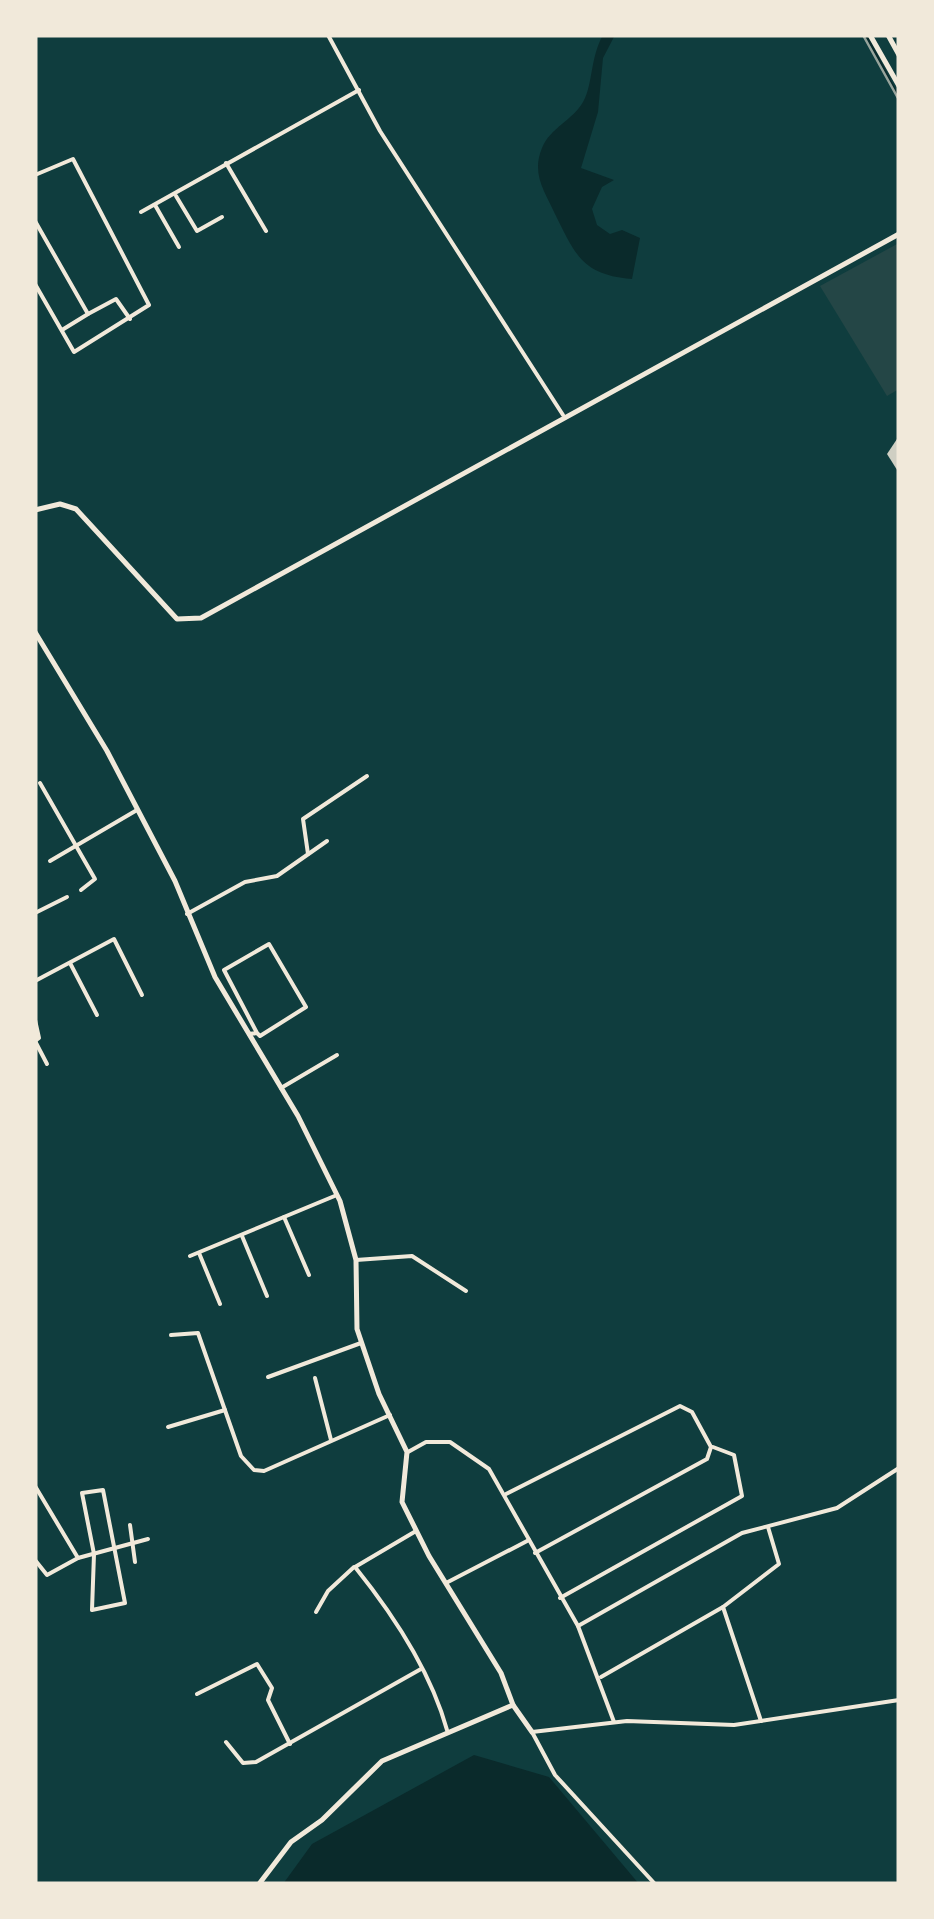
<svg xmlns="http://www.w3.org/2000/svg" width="934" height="1919" viewBox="0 0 934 1919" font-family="Helvetica,sans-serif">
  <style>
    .green { fill: #244646 }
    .water { fill: #0a2a2b }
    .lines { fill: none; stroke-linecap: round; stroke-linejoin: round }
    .stream { stroke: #0a2a2b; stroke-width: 2.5 }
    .building { fill: #cfcfc3 }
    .minor { stroke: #f1e9da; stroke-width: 4 }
    .tertiary { stroke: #f1e9da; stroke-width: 5 }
    .rail { stroke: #97a49c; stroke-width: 2.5 }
  </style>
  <rect width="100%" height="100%" fill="#0f3d3e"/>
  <!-- green -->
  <path class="green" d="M899,243v146l-12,7 -67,-110z"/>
  <!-- water -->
  <g class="water">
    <path d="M603,35h12l-12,23 -5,54 -17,56 33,12 -12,7 -10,22 5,16 13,9 12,-4 18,8 -8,41c-50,-4 -57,-25 -77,-65 -10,-22 -24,-40 -13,-66 8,-20 31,-28 41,-46 10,-17 7,-44 20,-67z"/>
    <path d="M474,1755l75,22 90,107h-356l29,-40z"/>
  </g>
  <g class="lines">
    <!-- stream -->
    <path class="stream" d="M866,35l33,63"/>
  </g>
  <!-- building -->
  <path class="building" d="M899,436v37l-12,-19z"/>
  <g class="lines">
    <!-- minor -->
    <g class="minor">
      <path d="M328,35l52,96 183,284"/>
      <path d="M226,163l40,68"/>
      <path d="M35,175l38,-16 76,146 -75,47 -39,-68"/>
      <path d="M176,196l21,35 25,-14"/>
      <path d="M155,205l24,42"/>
      <path d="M141,212l218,-122"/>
      <path d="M35,221l53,93 28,-15 14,20"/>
      <path d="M62,330l26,-16"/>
      <path d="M40,783l55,96 -14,11"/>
      <path d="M308,854l-5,-35 64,-43"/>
      <path d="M50,861l87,-51"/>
      <path d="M35,913l32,-16"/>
      <path d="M187,914l58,-32 32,-6 50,-35"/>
      <path d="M70,963l27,52"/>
      <path d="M35,981l79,-42 28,56"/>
      <path d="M35,1020l4,18 -4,3"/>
      <path d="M249,1034l8,-1 -33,-63 45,-26 37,63 -46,29 -3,-3"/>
      <path d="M35,1041l12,23"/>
      <path d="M281,1088l56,-33"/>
      <path d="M284,1217l25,58"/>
      <path d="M242,1236l25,60"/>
      <path d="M199,1253l21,51"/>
      <path d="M190,1256l147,-61"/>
      <path d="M356,1260l56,-4 54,35"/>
      <path d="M171,1335l27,-2 43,123 13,14 10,1 126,-56"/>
      <path d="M268,1377l93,-34"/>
      <path d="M315,1378l16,62"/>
      <path d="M168,1427l57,-17"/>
      <path d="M408,1452l18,-10h24l39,27 89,157 36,96"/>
      <path d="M35,1486l43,72 -31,17 -12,-15"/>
      <path d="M103,1490l22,113 -33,7 2,-56 -12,-61z"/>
      <path d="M506,1494l174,-88 12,6 19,35 -4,12 -172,94"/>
      <path d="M130,1525l5,37"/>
      <path d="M416,1531l-61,36c37,46 76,105 92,163"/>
      <path d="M78,1558l70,-19"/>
      <path d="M446,1583l83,-43"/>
      <path d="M560,1598l182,-102 -8,-41 -21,-8"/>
      <path d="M316,1612l12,-21 26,-24"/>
      <path d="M578,1626l164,-93 95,-25 62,-40"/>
      <path d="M601,1677l122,-70"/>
      <path d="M197,1694l60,-30 15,24 -4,12 22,44"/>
      <path d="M761,1721l-38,-114 56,-43 -11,-37"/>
      <path d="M226,1742l17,21 13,-1 165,-93"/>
      <path d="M655,1884l-100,-109 -23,-43 95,-11 107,4 165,-25"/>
    </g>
    <!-- tertiary -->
    <g class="tertiary">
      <path d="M870,35l29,51"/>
      <path d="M888,35l11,20"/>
      <path d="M35,510l25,-6 16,5 101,110 24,-1 698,-384"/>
      <path d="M35,632l72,119 68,130 40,96 83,139 42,85 16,59 1,69 22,65 28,58 -5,50 27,54 72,117 12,32 -131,56 -60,59 -31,22 -32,42"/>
      <path d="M513,1705l19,27"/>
    </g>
    <!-- rail -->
    <path class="rail" d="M863,35l36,65"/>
  </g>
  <!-- border -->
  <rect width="934" height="1919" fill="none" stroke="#f1e9da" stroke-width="75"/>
</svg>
